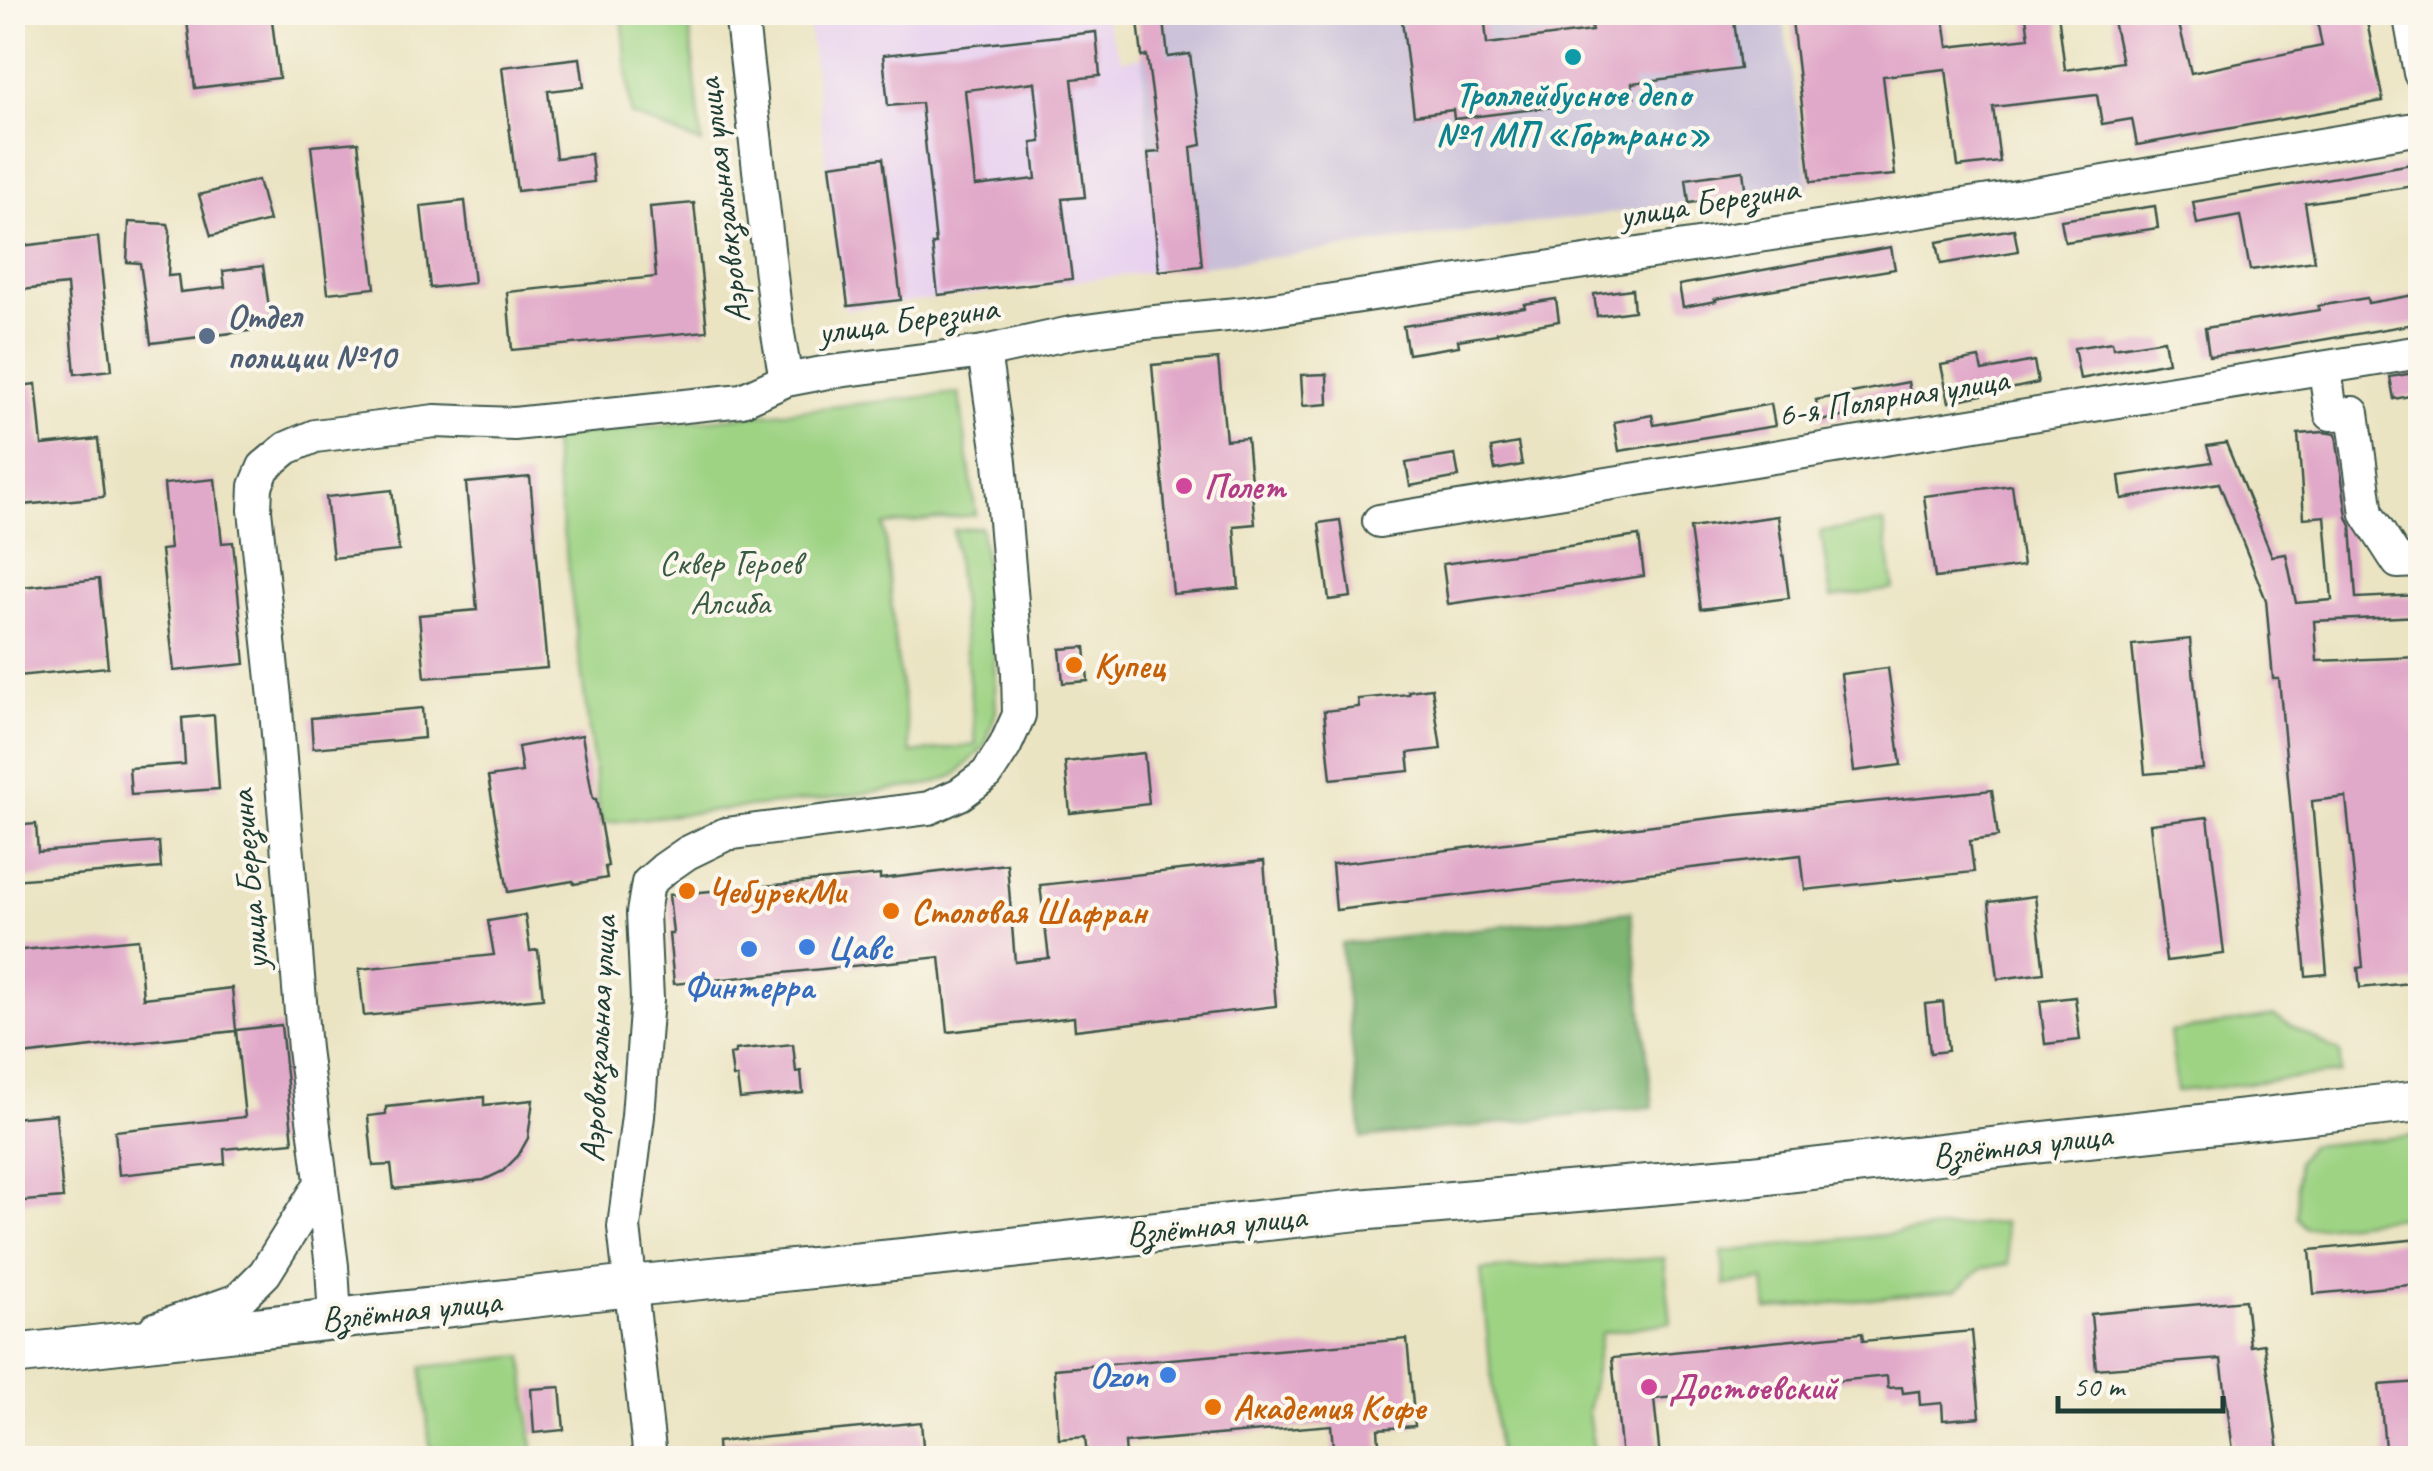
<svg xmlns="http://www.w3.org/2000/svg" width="2433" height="1471" viewBox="0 0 2433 1471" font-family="Caveat,sans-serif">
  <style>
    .built { fill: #e8d2ef }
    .industrial { fill: #c9bfd8 }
    .green { fill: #9ed384; stroke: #5e885c; stroke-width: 2.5 }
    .forest { fill: #7eb572; stroke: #4e7953; stroke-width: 2.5 }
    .building { fill: #e1a9c9; fill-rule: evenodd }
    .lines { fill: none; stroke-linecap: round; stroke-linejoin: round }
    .minor-casing { stroke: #3e5649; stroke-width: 36 }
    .major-casing { stroke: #3e5649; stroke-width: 44 }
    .minor { stroke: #fff; stroke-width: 32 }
    .major { stroke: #fff; stroke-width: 40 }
    .culture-dot { fill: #0f9aa8; stroke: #fbf7ec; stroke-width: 4 }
    .service-dot { fill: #5c6f8a; stroke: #fbf7ec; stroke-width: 4 }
    .hotel-dot { fill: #d1479c; stroke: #fbf7ec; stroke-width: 4 }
    .food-dot { fill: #e8710a; stroke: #fbf7ec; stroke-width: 4 }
    .shop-dot { fill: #3f7fe0; stroke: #fbf7ec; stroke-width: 4 }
    .labels { text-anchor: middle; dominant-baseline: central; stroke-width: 8; stroke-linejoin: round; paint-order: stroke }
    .culture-label { font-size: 35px; font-weight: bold; fill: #0d838f; stroke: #fbf7ec }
    .street-label { font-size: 35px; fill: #1f3d34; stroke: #fbf7ec }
    .service-label { font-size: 35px; font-weight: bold; fill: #4e5e75; stroke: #fbf7ec; text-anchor: start }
    .hotel-label { font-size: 35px; font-weight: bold; fill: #b23c85; stroke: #fbf7ec; text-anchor: start }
    .park-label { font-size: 35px; fill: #385b44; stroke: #fbf7ec }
    .food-label { font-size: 35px; font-weight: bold; fill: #c56008; stroke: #fbf7ec; text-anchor: start }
    .shop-label { font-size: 35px; font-weight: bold; fill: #366cbe; stroke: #fbf7ec; text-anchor: start }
  </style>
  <rect width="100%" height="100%" fill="#fbf7ec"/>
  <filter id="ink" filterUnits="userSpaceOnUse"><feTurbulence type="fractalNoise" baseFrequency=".01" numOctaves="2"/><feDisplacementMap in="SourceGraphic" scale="20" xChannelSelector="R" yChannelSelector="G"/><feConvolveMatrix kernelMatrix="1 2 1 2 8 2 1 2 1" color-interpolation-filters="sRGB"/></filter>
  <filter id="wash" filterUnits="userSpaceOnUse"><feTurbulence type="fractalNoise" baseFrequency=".0048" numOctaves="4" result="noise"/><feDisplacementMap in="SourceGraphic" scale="40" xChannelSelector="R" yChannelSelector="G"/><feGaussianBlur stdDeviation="2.25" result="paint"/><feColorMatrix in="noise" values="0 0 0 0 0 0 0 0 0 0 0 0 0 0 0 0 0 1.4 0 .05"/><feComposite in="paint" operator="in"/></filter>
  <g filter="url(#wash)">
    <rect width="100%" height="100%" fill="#ebe4c3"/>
    <!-- built -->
    <path class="built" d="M866,12l236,1 20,47 20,-3 6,96 11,118 -314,39 -37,-291z"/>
    <!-- industrial -->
    <path class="industrial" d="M1163,13h619l28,174 -572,75 -79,9 -11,-118 -6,-96 25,-3z"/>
    <!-- green -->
    <g class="green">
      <path d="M622,13h66l14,131 -71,-29z"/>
      <path d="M959,393l17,122 -92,10 11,120 16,108 65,-8 -23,-215 28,-3 12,106 3,78 -11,35 -29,29 -24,9 -108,15 -223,24 -50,-386z"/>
      <path d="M1884,523l10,66 -63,9 -10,-67z"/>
      <path d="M2274,1016l66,37v20l-163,18 -7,-59z"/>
      <path d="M2420,1135v80l-114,13 -9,-11v-55l12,-16z"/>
      <path d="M2004,1222l5,42 -26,4 -27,22 -189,20 -3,-30 -39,5 -3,-33z"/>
      <path d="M1664,1258l7,64 -70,11 -13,80 7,45h-96l-18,-188z"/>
      <path d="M523,1356l11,102h-103l-9,-91z"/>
    </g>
    <!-- forest -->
    <path class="forest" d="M1631,912l22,195 -291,31 -21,-194z"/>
    <g id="blocks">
      <!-- building -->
      <g class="building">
        <path d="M186,12h85l8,66 -84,10z"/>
        <path d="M1137,12h26l5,45 22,-3 12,91 -11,2 11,119 -43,5 -11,-118 12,-1 -13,-96 -5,1z"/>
        <path d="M1401,12h83l3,32 105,-13 -3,-19h144l7,57 -108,14 2,14 -180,22 -1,-9 -39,5z"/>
        <path d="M1791,12h91l1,8 60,-8 5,35 81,-9 -3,-21 32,-4 7,57 57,-8 -11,-50h65l15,61 131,-27 -6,-30 16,-4h33l18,89 -246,44 -5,-26 -30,5 -5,-29 -104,12 7,55 -42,5 -12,-98 -63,7 12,99 -84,7z"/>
        <path d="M1096,32l4,44 -28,3 13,118 -23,2 10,80 -134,16 -6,-51h4l-15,-141 -33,3 -5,-51zM1035,82l6,60 -9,1 4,36 -61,7 -10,-96z"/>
        <path d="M580,58l4,29 -36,4 8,67 35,-4 3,28 -77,9 -15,-124z"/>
        <path d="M358,142l17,146 -47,5 -17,-147z"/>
        <path d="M883,158l18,142 -53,6 -18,-141z"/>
        <path d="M2417,163l3,22 -115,18 10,58 -65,9 -10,-54 -43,8 -4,-22z"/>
        <path d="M1743,171l3,24 -57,8 -3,-24z"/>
        <path d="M258,180l11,41 -58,15 -12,-41z"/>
        <path d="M465,201l9,82 -44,5 -9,-82z"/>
        <path d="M694,203l13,128 -195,19 -5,-58 149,-15 -6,-70z"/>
        <path d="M2155,206l3,22 -93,14 -4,-22z"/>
        <path d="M129,222l39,2 2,7 -2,45 10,-1 2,17 45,-5 -2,-16 40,-5 9,62 -121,15 -11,-80 -13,-1z"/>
        <path d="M2014,229l4,22 -77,13 -4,-22z"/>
        <path d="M98,237l14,133 -37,4 -8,-89 -55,6v-44z"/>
        <path d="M1891,247l4,22 -180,30 1,2 -33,6 -4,-22z"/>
        <path d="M1632,289l2,22 -37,5 -3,-22z"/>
        <path d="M2420,294v29l-163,28 -48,5 -4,-28 114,-18 -1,-4 49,-8 1,5z"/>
        <path d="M1556,299l3,22 -62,11v2l-39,6 1,6 -51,8 -5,-28 122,-19 -1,-3z"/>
        <path d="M2164,340l4,22 -88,17 -6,-31 38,-6 1,6z"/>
        <path d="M1979,358l3,13 52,-10 4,22 -89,19 -8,-37z"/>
        <path d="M1218,359l8,81 21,-2 8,86 -21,2 5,62 -66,6 -21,-229z"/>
        <path d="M2420,372v22l-26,5 -4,-22z"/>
        <path d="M1327,374l1,30 -25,2 -2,-31z"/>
        <path d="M1908,382l4,22 -92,17 -4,-21z"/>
        <path d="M36,384l6,61 56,-6 6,58 -92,9v-119z"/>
        <path d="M1771,404l4,22 -156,25 -5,-29 38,-7 2,10z"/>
        <path d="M2323,432l13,2 11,83 4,9 5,72 64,-3v21l-106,5 3,40 103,-4v325l-60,6 -2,-20 5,-1 -17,-170 -34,4 15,173 -21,2 -27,-297h-6l-7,-79 -47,-117 -97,16 -3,-23 93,-14 -5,-16 19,-3 46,113 14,-2 10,49 36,-3 -7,-84 -21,2 -6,-84z"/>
        <path d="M1518,443l4,22 -27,5 -4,-22z"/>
        <path d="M1455,455l4,22 -49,9 -4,-23z"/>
        <path d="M530,477l17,191 -122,10 -6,-63 58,-5 -11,-127z"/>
        <path d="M215,479l7,64 11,-1 12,122 -71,7 -13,-121 9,-1 -6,-65z"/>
        <path d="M2012,485l11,81 -88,12 -11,-82z"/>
        <path d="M392,490l7,61 -66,7 -7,-61z"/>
        <path d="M1778,516l11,82 -88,11 -11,-81z"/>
        <path d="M1340,520l11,77 -22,3 -10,-77z"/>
        <path d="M1639,536l5,40 -196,28 -5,-40z"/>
        <path d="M99,579l9,88 -90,9 -6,-47v-41z"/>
        <path d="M2190,639l13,130 -58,5 -13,-129z"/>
        <path d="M1085,647l3,34 -25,2 -3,-34z"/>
        <path d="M1888,668l13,97 -47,6 -13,-97z"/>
        <path d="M1432,688l9,61 -33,4 2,18 -79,8 -7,-68 35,-4 -1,-8 51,-5 -1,-3z"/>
        <path d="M422,708l2,30 -111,10 -2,-30z"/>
        <path d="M214,715l5,74 -88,6 -2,-27 56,-4 -3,-46z"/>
        <path d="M582,735l11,64h3l12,67 -3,1 2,11 -33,6 -1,-3 -65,11 -20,-115 34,-5 -4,-25z"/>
        <path d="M1144,753l5,51 -79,9 -5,-51z"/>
        <path d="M1992,790l6,47 -28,4 4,31 -169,18 -4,-35 -465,55 -4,-46 404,-49z"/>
        <path d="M2208,817l16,137 -58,7 -16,-137z"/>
        <path d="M36,824l2,28 121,-10 2,26 -149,12v-54z"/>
        <path d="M1264,861l12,145 -201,24 -1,-13 -126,15 -8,-75 -266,27 -5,-50h4l-4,-39 211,-20v4l127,-15 8,98 34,-4 -9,-73z"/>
        <path d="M2035,896l9,77 -46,6 -9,-77z"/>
        <path d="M525,915l5,36 8,-1 5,48 -179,18 -5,-47 135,-14 -6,-34z"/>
        <path d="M138,939l5,59 89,-10 4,42 45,-5 12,117 -69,7 1,15 -106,11 -4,-44 130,-14 -9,-86 -224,25v-105z"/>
        <path d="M2075,997l5,43 -35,4 -5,-43z"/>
        <path d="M1943,1002l5,49 -18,2 -5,-49z"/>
        <path d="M793,1044l3,28 5,-1 2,22 -63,6 -3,-22h-4l-3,-23 5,-1v-3z"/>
        <path d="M484,1097v8l49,-5 -5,38 -10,18 -15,15 -19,9 -90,9 -3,-24 -18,1 -5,-50 18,-2v-7z"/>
        <path d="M56,1114l7,84 -51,4v-84z"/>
        <path d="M2420,1239v45l-106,10 -4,-44z"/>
        <path d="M2245,1300l5,46 14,-2 16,114h-46l-13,-99 -125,10 -5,-55z"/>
        <path d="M1972,1331l8,86 -37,3 -1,-17 -22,2 -1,-14 -16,2 -1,-6 -14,1 -1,-12 -233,23 6,59h-38l-10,-100 250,-25 1,8z"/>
        <path d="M1407,1339l8,87 -37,3 2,29h-46l-3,-33 -206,18 1,15h-39l-2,-21 -26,2 -5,-70z"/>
        <path d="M2420,1382v76h-34l-7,-73z"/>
        <path d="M560,1387l4,43 -30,3 -3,-44z"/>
        <path d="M921,1422l3,36h-206l-1,-16z"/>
      </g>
    </g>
  </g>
  <g filter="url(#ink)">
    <use href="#blocks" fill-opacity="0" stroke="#3e5649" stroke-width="2.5"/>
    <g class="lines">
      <!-- minor casing -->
      <g class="minor-casing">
        <g id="minor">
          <path d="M741,12l36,316 9,52"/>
          <path d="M2409,12l11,61"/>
          <path d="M2325,368l6,46 22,-1 14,101 31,48 22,-1"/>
          <path d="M1379,521l1041,-169"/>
          <path d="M335,1319l-3,-53 -28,-217 -29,-351 -20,-188 1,-24 8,-19 23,-19 28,-12 120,-15 79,3 228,-24 44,-20 37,-7 161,-21 87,-19 74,-10 102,-10 776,-117 397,-68"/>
          <path d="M155,1329l83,-29 27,-27 55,-88"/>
          <path d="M650,1458l-26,-231 14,-111 9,-117 -4,-86 5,-30 16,-14 23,-16 39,-19 203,-26 31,-14 27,-20 18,-28 14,-31 -1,-43 -18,-210 -16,-110"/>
        </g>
      </g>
      <!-- major casing -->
      <g class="major-casing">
        <path id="major" d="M12,1355l619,-69 362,-36 365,-40 394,-34 273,-32 395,-43"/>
      </g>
      <!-- minor -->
      <use href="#minor" class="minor"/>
      <!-- major -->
      <use href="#major" class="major"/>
    </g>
  </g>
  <!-- markers -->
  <circle class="culture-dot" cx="1573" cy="57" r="10"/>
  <circle class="service-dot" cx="207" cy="336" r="10"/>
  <g class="hotel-dot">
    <circle cx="1184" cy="486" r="10"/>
    <circle cx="1649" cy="1387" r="10"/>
  </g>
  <g class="food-dot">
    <circle cx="1074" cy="665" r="10"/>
    <circle cx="687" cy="891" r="10"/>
    <circle cx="891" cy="911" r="10"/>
    <circle cx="1213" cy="1407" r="10"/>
  </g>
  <g class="shop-dot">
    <circle cx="807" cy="947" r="10"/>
    <circle cx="749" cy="949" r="10"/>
    <circle cx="1168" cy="1375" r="10"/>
  </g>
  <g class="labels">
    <!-- culture labels -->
    <g class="culture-label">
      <text x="1573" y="94">Троллейбусное депо<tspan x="1573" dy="40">№1 МП «Гортранс»</tspan></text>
    </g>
    <!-- street labels -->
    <g class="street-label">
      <text transform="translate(723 201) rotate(-97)">Аэровокзальная улица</text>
      <text transform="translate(1709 202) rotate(-9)">улица Березина</text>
      <text transform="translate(908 320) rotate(-8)">улица Березина</text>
      <text transform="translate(1893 397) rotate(-9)">6-я Полярная улица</text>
      <text transform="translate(249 880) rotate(-95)">улица Березина</text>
      <text transform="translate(598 1039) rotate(-87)">Аэровокзальная улица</text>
      <text transform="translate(2022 1145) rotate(-7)">Взлётная улица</text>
      <text transform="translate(1216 1225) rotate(-6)">Взлётная улица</text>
      <text transform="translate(411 1310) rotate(-6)">Взлётная улица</text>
    </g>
    <!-- service labels -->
    <g class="service-label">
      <text x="227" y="316">Отдел<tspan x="227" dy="40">полиции №10</tspan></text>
    </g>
    <!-- hotel labels -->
    <g class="hotel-label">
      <text x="1204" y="486">Полет</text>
      <text x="1669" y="1387">Достоевский</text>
    </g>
    <!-- park labels -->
    <g class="park-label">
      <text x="730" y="562">Сквер Героев<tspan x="730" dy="40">Алсиба</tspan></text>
    </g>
    <!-- food labels -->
    <g class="food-label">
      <text x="1094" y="665">Купец</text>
      <text x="707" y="891">ЧебурекМи</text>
      <text x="911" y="911">Столовая Шафран</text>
      <text x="1233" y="1407">Академия Кофе</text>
    </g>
    <!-- shop labels -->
    <g class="shop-label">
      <text x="827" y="947">Цавс</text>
      <text x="749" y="986" text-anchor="middle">Финтерра</text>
      <text x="1148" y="1375" text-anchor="end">Ozon</text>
    </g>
  </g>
  <!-- margin -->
  <rect width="2433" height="1471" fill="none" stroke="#fbf7ec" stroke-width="50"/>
  <!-- scale -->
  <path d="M2058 1396v15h165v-15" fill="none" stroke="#1f3d34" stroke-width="5"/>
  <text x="2073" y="1396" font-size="30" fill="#1f3d34" stroke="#fbf7ec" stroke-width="8" paint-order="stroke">50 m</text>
</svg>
